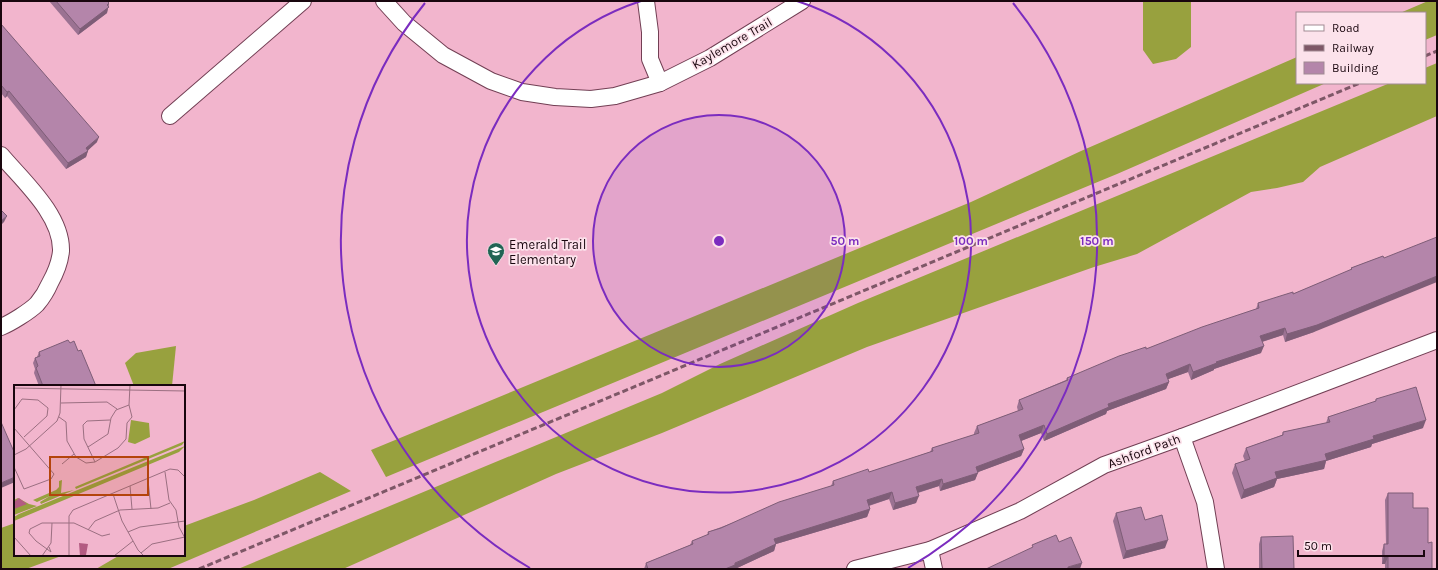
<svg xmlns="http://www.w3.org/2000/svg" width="1438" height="570" viewBox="0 0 1438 570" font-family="Karla,sans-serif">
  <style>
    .forest { fill: #98a13e }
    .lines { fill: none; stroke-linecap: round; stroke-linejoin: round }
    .minor-casing { stroke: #723f54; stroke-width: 18 }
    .minor { stroke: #fff; stroke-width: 16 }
    .rail { stroke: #7e5767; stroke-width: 3; stroke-dasharray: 6 3; stroke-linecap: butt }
    .wall { fill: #9b7292 }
    .shaded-wall { fill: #7e5d77 }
    .building { fill: #b485aa; stroke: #7e5d77 }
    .ring { fill: none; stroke: #7b2cbf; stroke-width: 2 }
    .labels { text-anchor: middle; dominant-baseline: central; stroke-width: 3.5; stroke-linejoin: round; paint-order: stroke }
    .street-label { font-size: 13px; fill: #19060e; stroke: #fce2eb }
    .poi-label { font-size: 13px; fill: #19060e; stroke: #fce2eb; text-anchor: start }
    .inset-road { fill: none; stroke: #9b6f81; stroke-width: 1 }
    .view { fill: #b4440c; fill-opacity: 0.15; stroke: #b4440c; stroke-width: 2 }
    .inset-edge { fill: none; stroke: #19060e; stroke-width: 2 }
    .centre { fill: #7b2cbf; stroke: #fce2eb; stroke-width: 2 }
    .ring-label { font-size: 12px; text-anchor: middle; font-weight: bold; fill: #7b2cbf; stroke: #fce2eb; stroke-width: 3.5; stroke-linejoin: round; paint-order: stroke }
  </style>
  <rect width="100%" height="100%" fill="#f2b5cd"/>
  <!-- forest -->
  <g class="forest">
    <path d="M1143,1h48v46l-15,12 -23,5 -10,-14z"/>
    <path d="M1428,1h9v34l-12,5v-27h-25z"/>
    <path d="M1297,57v26h29l-209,91 -731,303 -15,-27 600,-248 110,-51z"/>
    <path d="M1437,63v53l-117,51 -17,15 -26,6 -26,4 -114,62 -43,13 -227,80 -205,86 -106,41 -213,95h-105l424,-176 58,-29 138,-61 532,-220h35v-15z"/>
    <path d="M176,346l-4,40h-38l-9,-23 11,-10z"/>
    <path d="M320,472l31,19 -183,78h-72l24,-14h64v-29l70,-26z"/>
    <path d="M15,523v32h49l-38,14h-25v-41z"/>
  </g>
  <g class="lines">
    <!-- minor casing -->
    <g class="minor-casing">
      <g id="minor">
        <path d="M384,1l20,22 39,32 48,26 31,11 33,5 36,2 24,-3 45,-13 50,-25 92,-57"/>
        <path d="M646,1l4,31v27l10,24"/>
        <path d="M170,116l133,-115"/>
        <path d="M1,155c22,26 61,60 60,96 -1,11 -6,23 -11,32 -3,7 -8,15 -13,21 -7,7 -26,19 -36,23"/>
        <path d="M1182,437l23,65 11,67"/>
        <path d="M930,550l4,19"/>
        <path d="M855,569l75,-19 90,-39 84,-46 78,-28 255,-97"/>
      </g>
    </g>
    <!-- minor -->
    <use href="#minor" class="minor"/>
    <!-- rail -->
    <g class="rail">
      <path d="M1425,56l12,-5"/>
      <path d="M199,569l1161,-486"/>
    </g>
  </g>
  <!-- wall -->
  <g class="wall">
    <path d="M49,1h58l2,2 -2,10 -29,22z"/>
    <path d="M1,24l96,118 -9,8 -2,7 -20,12 -59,-73 -2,2 -4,-5z"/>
    <path d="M1383,256l-69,76 -29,10 -2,-7 -21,7 -1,11 -47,16v1l-23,10 -3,-8 -20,7 1,3 -3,7 -59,22 -1,3 -62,27 -3,-8 -20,8 3,8 -3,7 -43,16 -3,8 -35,11 -1,-5 -21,7 -2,10 -23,7 -4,-11 -20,7 1,3 -3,8 -91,27 -2,7 -39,18h-91l2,-6 44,-18 2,-4 15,-6 1,-3 123,-46 2,-5 36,-9 61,-20 2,-4 42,-13v-2l3,-7 41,-15 -1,-4 2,-7 47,-20 1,-2 189,-69 2,-6 35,-9 58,-24v-2z"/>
    <path d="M70,343l8,8 18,35h-57l-5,-13 1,-4 -2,-6 2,-5 2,-1 2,-5z"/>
    <path d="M1376,399l47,29 -51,16 -1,3 -45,14 -2,8 -47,10 -3,8 -33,12 -9,-26 3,-9 10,-3 -2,-5 3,-8 36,-13 1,-3 43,-9 2,-6 47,-15z"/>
    <path d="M1388,493l25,15 15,35 4,26h-47v-5h-3v-13l2,-7h2l-1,-44z"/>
    <path d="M1116,513l29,7 20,28 -42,11 -10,-38z"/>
    <path d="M1261,537l33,32h-35v-25z"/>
  </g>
  <!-- shaded-wall -->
  <g class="shaded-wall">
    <path d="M109,3l-2,10 -29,22 2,-6z"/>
    <path d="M9,91l-2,5 -2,2 2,-6z"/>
    <path d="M99,137l-2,5 -13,12 2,-6z"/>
    <path d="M88,151l-2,6 -20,12 2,-6z"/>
    <path d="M7,216l-3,6 -3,3v-4z"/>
    <path d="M1437,276v6l-123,50 -29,10 2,-8z"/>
    <path d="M1285,328l-2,7 -25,8 2,-7z"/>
    <path d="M1264,346l-3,7 -47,16v1l-23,10 2,-8 23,-10z"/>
    <path d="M1190,364l-2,8 -25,9 3,-7z"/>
    <path d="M1169,382l-3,7 -59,22 -1,3 -62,27 3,-7 61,-30z"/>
    <path d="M1426,420l-3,8 -51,16 -1,3 -45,14 -2,8 -47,10 -3,8 -33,12 3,-9 31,-18 50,-18 48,-18z"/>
    <path d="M1044,425l-3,8 -25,10 3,-8z"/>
    <path d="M1024,449l-3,7 -48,18 3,-7z"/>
    <path d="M978,473l-3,7 -35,11 3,-7z"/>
    <path d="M15,477v5l-14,6v-5z"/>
    <path d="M942,479l-3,7 -26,8 3,-7z"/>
    <path d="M892,492l-3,7 -25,8 3,-7z"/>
    <path d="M919,496l-3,7 -23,7 2,-7z"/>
    <path d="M870,509l-3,8 -91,27 -2,7 -39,18h-10l17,-9 32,-21z"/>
    <path d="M1168,540l-3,8 -42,11 3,-8z"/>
    <path d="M1384,557h4l-3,7h-3z"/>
    <path d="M1082,563l-2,6h-13l1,-2z"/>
  </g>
  <!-- building -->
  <g class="building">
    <path d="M56,1h51l2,2 -2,2 2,2 -29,22z"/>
    <path d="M1,24l98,113 -13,11 2,3 -20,12 -59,-72 -2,1 -6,-7z"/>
    <path d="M1,210l6,6 -6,5z"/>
    <path d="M1437,237v39l-120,49 -30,9 -2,-6 -25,8 4,10 -48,16 1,1 -24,9 -3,-8 -24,10 3,8 -61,22 1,3 -62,27 -3,-9 -25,10 5,14 -48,18 2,6 -35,11 -1,-5 -26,8 3,9 -24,7 -3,-11 -25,8 3,9 -96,30 2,5 -34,16 -7,3v2l-10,4h-77l-2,-6 47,-19 -1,-3 17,-7 -1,-2 13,-4 58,-26 55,-17 -1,-4 35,-12 1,3 64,-21 -1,-3 47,-15 -2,-7 46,-17 -4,-9 49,-20 -1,-2 52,-22 27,-9v2l56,-22 57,-19 -1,-5 35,-11v2l59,-25 -1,-1 32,-12 1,2z"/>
    <path d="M68,340l2,3 4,-2 4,10 3,-1 15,36h-53l-7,-18 2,-2 -3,-8 5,-2 -1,-4z"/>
    <path d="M1416,387l10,33 -53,16 1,3 -49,15 2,6 -52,12 2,6 -33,12 -9,-26 15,-5 -4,-11 37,-13v-3l47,-10 -2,-5 48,-16v-2z"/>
    <path d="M1,422l14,32v23l-14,6z"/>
    <path d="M1388,493h25v15h15v35l4,-1v27h-44v-12h-4v-13h4z"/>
    <path d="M1141,507l4,13 17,-5 6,25 -42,11 -10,-38z"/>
    <path d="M1056,535l3,7 12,-5 11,26 -14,4v2h-82l47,-22 -1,-2z"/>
    <path d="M1293,536l1,33h-32l-1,-32z"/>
  </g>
  <!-- distance rings -->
  <circle cx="719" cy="241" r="126" fill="#7b2cbf" fill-opacity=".12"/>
  <g class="ring">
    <circle cx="719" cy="241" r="126"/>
    <path d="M797 1A252 252 0 1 1 641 1"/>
    <path d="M530 568A378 378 0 0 1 425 3M1013 3A378 378 0 0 1 908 568"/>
  </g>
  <!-- icons -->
  <defs>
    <g id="school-pin" transform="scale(0.9)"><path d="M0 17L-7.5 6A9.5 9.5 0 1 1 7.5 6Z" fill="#216454" stroke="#fce2eb"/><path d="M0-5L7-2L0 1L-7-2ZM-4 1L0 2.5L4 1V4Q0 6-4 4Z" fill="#fff"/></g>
  </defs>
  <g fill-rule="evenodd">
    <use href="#school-pin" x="496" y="251"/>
  </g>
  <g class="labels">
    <!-- street labels -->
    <g class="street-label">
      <text transform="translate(732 43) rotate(-30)">Kaylemore Trail</text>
      <text transform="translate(1144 451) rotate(-20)">Ashford Path</text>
    </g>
    <!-- poi labels -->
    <g class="poi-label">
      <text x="509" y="244">Emerald Trail<tspan x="509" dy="15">Elementary</tspan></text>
    </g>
  </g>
  <!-- overview -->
  <g transform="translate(14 385)">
    <rect width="171" height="171" fill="#f2b5cd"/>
    <path d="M117,35l18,3 1,14 -15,7 -7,-2zM171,56l-3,4 -106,44 -1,-2zM171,61l-6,6 -165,69v-4l5,-3zM48,95l-1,13 13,-3 -33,14 -1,-2 10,-6 -13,6 -4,-2 23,-10 3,-3v-6zM4,113l11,6 8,2 -23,9v-15z" fill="#98a13e"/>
    <path d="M5,113l8,6 -13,5v-7zM65,158l9,1 -2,11 -6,1z" fill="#b35b82"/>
    <path class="inset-road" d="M0,3l171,3M47,18l46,-1 10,7M0,25l8,-11 16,1 10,8 -1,8 -23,21M45,32l7,5 1,19 9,16 10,6 9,-1 23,-14 8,-9 1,-16 5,-6 -3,-12 1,-20M0,43l40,46 -3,5 -27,10 -10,-22M74,62l20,-13 3,-16 5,-8 13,-5M0,70l12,-6 31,-28 3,-8 1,-28M81,77l-11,-23 -1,-14 4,-4 23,-1M48,79l12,-10M151,87l4,28 7,10 3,17 6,11M134,95l3,29M116,101l2,23M99,109l9,27 16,29 6,6M74,145l7,-9 25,-11 38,-2 12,-5M114,147l12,-5 45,-6M0,152l17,19M35,162l2,5 -15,-11 -7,-8 1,-4 12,-6h32l28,13 8,-2M127,168l11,-9 33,-7M28,171l9,-13 1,-20M55,171v-40l4,-6 97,-41 8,1 7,7M100,171l19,-15"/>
    <path class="view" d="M36,72h98v38h-98z"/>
    <rect width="171" height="171" class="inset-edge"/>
  </g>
  <circle cx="719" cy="241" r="6" class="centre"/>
  <g class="ring-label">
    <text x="845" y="245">50 m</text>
    <text x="971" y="245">100 m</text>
    <text x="1097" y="245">150 m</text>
  </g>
  <!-- border -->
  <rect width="1438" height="570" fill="none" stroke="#19060e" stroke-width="4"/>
  <!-- legend -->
  <rect x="1296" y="12" width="130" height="72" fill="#fce2eb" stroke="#a18a93"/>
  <rect x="1304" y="25" width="20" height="6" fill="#ffffff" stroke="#a18a93"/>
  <text x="1332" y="32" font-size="12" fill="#19060e">Road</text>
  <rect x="1304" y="45" width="20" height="6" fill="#7e5767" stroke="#a18a93"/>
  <text x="1332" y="52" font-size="12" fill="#19060e">Railway</text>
  <rect x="1304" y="62" width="20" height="12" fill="#b485aa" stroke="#a18a93"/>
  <text x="1332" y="72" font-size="12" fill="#19060e">Building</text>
  <!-- scale -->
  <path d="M1298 550v6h126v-6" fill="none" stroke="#19060e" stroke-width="2"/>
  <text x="1304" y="550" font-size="12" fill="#19060e" stroke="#fce2eb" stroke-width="3" paint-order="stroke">50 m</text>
</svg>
